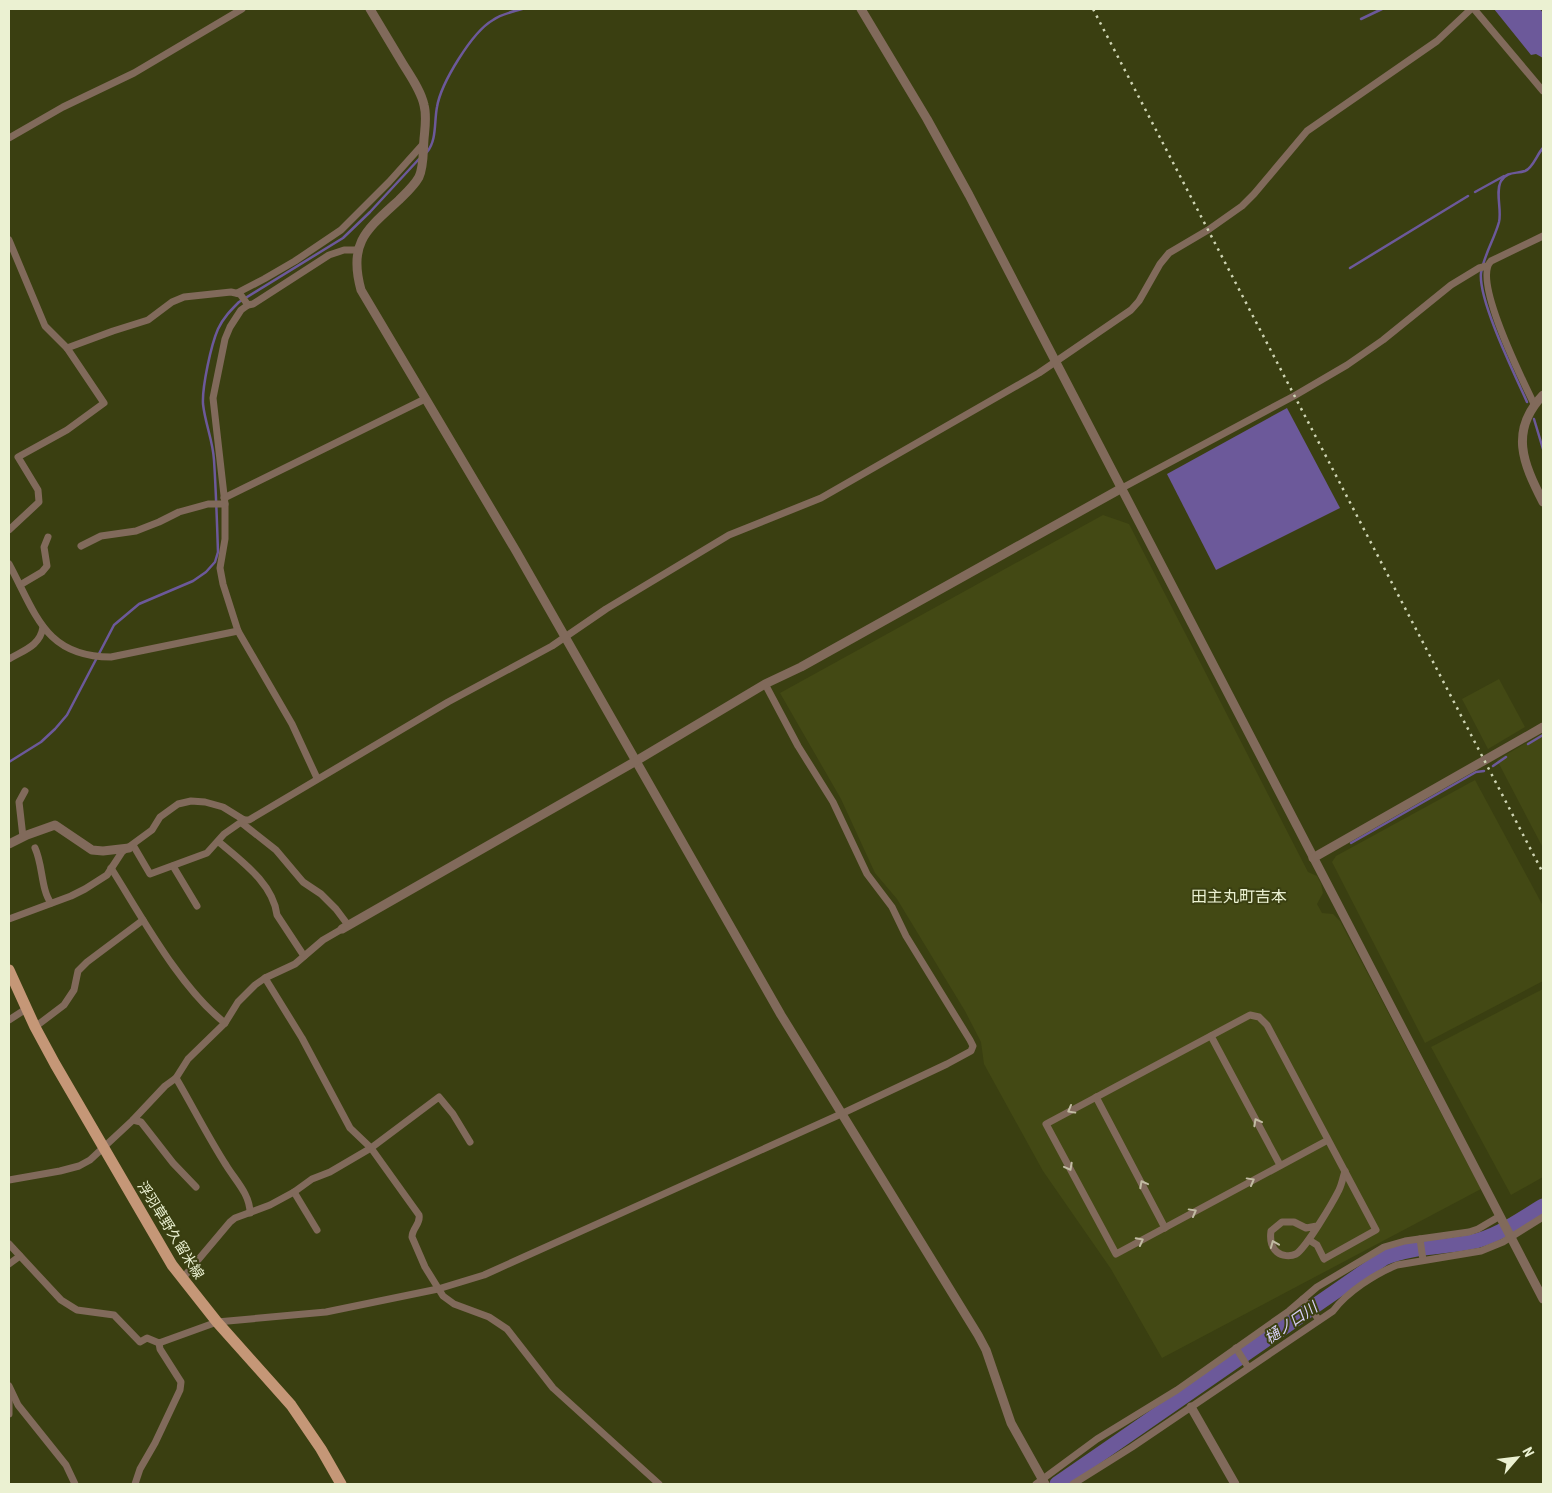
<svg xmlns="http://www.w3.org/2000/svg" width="1552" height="1493" viewBox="0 0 1552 1493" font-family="'Roboto Condensed','Noto Sans JP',sans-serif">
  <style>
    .built { fill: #434914 }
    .water { fill: #6c599a }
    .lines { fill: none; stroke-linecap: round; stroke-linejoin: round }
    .stream { stroke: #6c599a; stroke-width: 2.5 }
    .river { stroke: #6c599a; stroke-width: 15 }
    .minor { stroke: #816a5b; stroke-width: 7 }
    .tertiary { stroke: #816a5b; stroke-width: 9 }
    .primary { stroke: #c59777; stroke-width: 11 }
    .rail { stroke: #cfd5b4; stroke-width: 2.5; stroke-dasharray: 2.5 5; stroke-linecap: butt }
    .oneway { stroke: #c1bba2 }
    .labels { text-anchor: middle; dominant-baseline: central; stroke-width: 4; stroke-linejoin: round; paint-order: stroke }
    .street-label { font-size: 14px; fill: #ebf1d2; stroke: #3a3f11 }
    .water-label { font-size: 15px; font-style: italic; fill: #d7cff5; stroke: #3a3f11 }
    .quarter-label { font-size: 16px; fill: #ebf1d2; stroke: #3a3f11 }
  </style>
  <rect width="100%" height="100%" fill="#3a3f11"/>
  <!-- built -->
  <g class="built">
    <path d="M1103,515l26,9 179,348 9,4 4,8 2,9 -6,11 5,9 11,1 7,7 141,268 -319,169 -51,-89 -68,-98 -59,-107 -3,-22 -16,-31 -68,-112 -22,-26 -34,-74 -61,-106z"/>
    <path d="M1499,679l26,48 -37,22 -26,-50z"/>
    <path d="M1543,733v115l-46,-88z"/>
    <path d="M1475,780l68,126v75l-118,62 -93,-181 4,-6z"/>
    <path d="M1543,989v188l-32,18 -80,-148z"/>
  </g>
  <!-- water -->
  <g class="water">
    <path d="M1494,9h46l3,4v45l-7,-4 -5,1z"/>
    <path d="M1287,408l53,100 -124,62 -49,-96z"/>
  </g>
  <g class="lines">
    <!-- stream -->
    <g class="stream">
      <path d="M1361,19l21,-10"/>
      <path d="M427,152c10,-12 7,-30 10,-45 4,-24 35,-75 56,-87 8,-6 19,-8 29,-11"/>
      <path d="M1475,192l29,-16"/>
      <path d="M1350,268l118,-72"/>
      <path d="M1527,402c-12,-27 -49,-102 -46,-129 3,-18 13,-33 18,-51 3,-12 -4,-30 2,-41 6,-10 15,-7 24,-10 8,-3 12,-17 18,-23"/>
      <path d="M1534,419l9,30"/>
      <path d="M1528,744l15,-9"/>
      <path d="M9,762l32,-20 14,-13 12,-14 47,-90 25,-21 54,-23 13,-9 9,-10 3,-10c-1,-30 -2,-61 -4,-92 -1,-19 -9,-37 -11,-56 -1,-17 8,-59 15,-75 5,-11 13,-19 21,-27l104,-64 27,-26 49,-53"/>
      <path d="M1493,766l13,-9"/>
      <path d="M1351,843l125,-71 8,-1"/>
    </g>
    <!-- river -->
    <path class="river" d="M1057,1484l327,-226c28,-12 57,-10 87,-16 26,-5 50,-23 72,-36"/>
    <!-- minor -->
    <g class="minor">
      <path d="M1474,9l69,82"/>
      <path d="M9,138l54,-31 71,-34 108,-64"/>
      <path d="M9,240l36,86 22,22 37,55 -37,27 -49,27 20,33 1,12 -30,28"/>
      <path d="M237,293l27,-14 31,-18 46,-31 48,-48 35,-39"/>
      <path d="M248,305l-7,5 -11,17 -5,12 -12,59 12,106v35l-5,29 3,16 15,47 54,93 25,54"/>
      <path d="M67,348l46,-17 35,-11 24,-18 12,-5 47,-5 9,2 8,11 5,-1 76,-49 15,-5h14"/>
      <path d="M1534,404c-11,-23 -62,-124 -43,-143l52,-25"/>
      <path d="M1122,488l172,-92 53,-31 36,-25 68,-55 28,-17 8,-2"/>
      <path d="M224,498l201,-99"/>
      <path d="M81,546l20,-10 35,-5 23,-9 20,-10 29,-8h17"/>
      <path d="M9,564c27,50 36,93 102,93l127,-26"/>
      <path d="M20,585l22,-13 5,-6 -3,-19 4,-10"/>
      <path d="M9,659c15,-9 31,-13 34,-32"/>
      <path d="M23,837l-4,-35 6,-11"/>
      <path d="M219,842c22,19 54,41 58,73l27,41"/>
      <path d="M133,845l17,29 57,-21 17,-19 20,-14 -1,4 33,26 27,32 18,12 15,15 12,16"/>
      <path d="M35,848c8,17 6,42 16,55"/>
      <path d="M173,866l24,40"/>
      <path d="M111,868c31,49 69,120 114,155"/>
      <path d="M9,919l62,-23 14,-7 22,-14 15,-23 30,-22 8,-13 18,-13 13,-3 14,1 18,5 21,13h5l199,-118 104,-56 54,-37 123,-74 92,-37 218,-125 92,-63 8,-9 21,-37 9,-11 39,-23 34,-24 12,-12 53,-63 130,-90 34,-32"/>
      <path d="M265,978l37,60 48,90 21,20 48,67c2,9 -7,13 -7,22l13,30 18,29 11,8 35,13 18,12 46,59 106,96"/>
      <path d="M9,1020l17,-11"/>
      <path d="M35,1027l29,-22 10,-15 4,-19 9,-9 56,-42"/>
      <path d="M1211,1036l69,129"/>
      <path d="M176,1078c17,29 32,59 50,87 9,15 24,29 24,48"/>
      <path d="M1096,1097l69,131"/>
      <path d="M133,1120l8,2 32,41 23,24"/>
      <path d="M9,1180l51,-9 19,-5 11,-6 43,-40 32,-34 11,-8 12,-19 37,-36 13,-21 17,-17 10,-7 30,-14 28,-24 19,-11"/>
      <path d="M294,1192l23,38"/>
      <path d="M1317,1226l-11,2 -12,-6h-12l-11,9c-1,7 0,16 6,21 5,4 13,5 19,2 10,-6 37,-52 43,-64 3,-6 4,-13 6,-19"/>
      <path d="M1420,1239l3,21"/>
      <path d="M1309,1240l8,5 7,14 52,-29 -109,-205 -8,-8 -9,-2 -204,109 70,130 212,-114"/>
      <path d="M9,1244l52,56 16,10 37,5 26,27 7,-4 12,5 58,-21 109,-10 112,-23 46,-14 357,-161 106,-50 24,-13 2,-5 -3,-6 -64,-104 -14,-29 -25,-33 -34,-72 -35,-56 -33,-62"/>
      <path d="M9,1264l11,-8"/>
      <path d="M182,1279l48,-57 5,-4 35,-13 24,-13 18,-13 18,-7 41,-24 68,-51 14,17 17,28"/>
      <path d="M1303,1299l16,21"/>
      <path d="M1236,1348l12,19"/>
      <path d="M9,1386l9,19 48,60 9,19"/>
      <path d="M9,1414v-22"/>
      <path d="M135,1484l5,-15 15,-26 25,-53 1,-8 -21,-33 -1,-6"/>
      <path d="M1036,1484l61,-45 80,-49 112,-79 28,-24 52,-31 15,-9 21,-6 64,-9 9,-3 22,-13"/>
      <path d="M1073,1484l59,-37 201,-136c14,-19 42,-37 64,-46l84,-14 22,-9 40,-25"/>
    </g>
    <!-- tertiary -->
    <g class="tertiary">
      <path d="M370,9c11,18 22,37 33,55 8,13 18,27 21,41 3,11 1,23 0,34 -1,12 0,27 -5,38 -5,9 -13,16 -20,23 -33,30 -51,43 -38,90l155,261 265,464 197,320 8,15 25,73 34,61"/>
      <path d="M861,9l66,110 42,76 574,1104"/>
      <path d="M1543,395c-34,36 -20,68 0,107"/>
      <path d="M9,844l18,-9 28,-10 37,25 11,1 26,-3"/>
      <path d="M1313,858l230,-131"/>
      <path d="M342,929l294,-168 129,-77 36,-17 321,-179"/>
      <path d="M1191,1407l44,77"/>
    </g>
    <!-- primary -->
    <path class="primary" d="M9,970l26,57 20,37 117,201 45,57 74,83 30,44 20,35"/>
    <!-- rail -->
    <path class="rail" d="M1093,9l450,864"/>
  </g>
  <!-- one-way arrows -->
  <defs><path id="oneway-chevron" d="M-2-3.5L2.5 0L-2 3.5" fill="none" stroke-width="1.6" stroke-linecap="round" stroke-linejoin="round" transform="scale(1.25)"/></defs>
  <g class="oneway">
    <use href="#oneway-chevron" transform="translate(1071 1110) rotate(151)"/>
    <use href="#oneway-chevron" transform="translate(1257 1122) rotate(-118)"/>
    <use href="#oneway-chevron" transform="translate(1069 1167) rotate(62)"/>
    <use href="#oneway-chevron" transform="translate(1251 1181) rotate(-29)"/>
    <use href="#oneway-chevron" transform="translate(1143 1184) rotate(-118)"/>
    <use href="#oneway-chevron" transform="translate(1193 1212) rotate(-29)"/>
    <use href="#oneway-chevron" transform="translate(1140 1241) rotate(-28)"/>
    <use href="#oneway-chevron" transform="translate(1274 1244) rotate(-112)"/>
  </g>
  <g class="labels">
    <!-- street labels -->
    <g class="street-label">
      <text transform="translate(171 1230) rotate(58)">浮羽草野久留米線</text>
    </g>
    <!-- water labels -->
    <g class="water-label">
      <text transform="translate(1291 1323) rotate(-35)">樋ノ口川</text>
    </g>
    <!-- quarter labels -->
    <g class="quarter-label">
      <text x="1239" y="896">田主丸町吉本</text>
    </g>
  </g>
  <!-- border -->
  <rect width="1552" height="1493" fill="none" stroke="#ebf1d2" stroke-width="20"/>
  <!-- north arrow -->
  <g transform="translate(1517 1458) rotate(62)" stroke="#3a3f11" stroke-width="4" paint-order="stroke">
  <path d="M0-4L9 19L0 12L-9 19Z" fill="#ebf1d2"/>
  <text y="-8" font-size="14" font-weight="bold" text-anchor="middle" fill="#ebf1d2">N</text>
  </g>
</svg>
